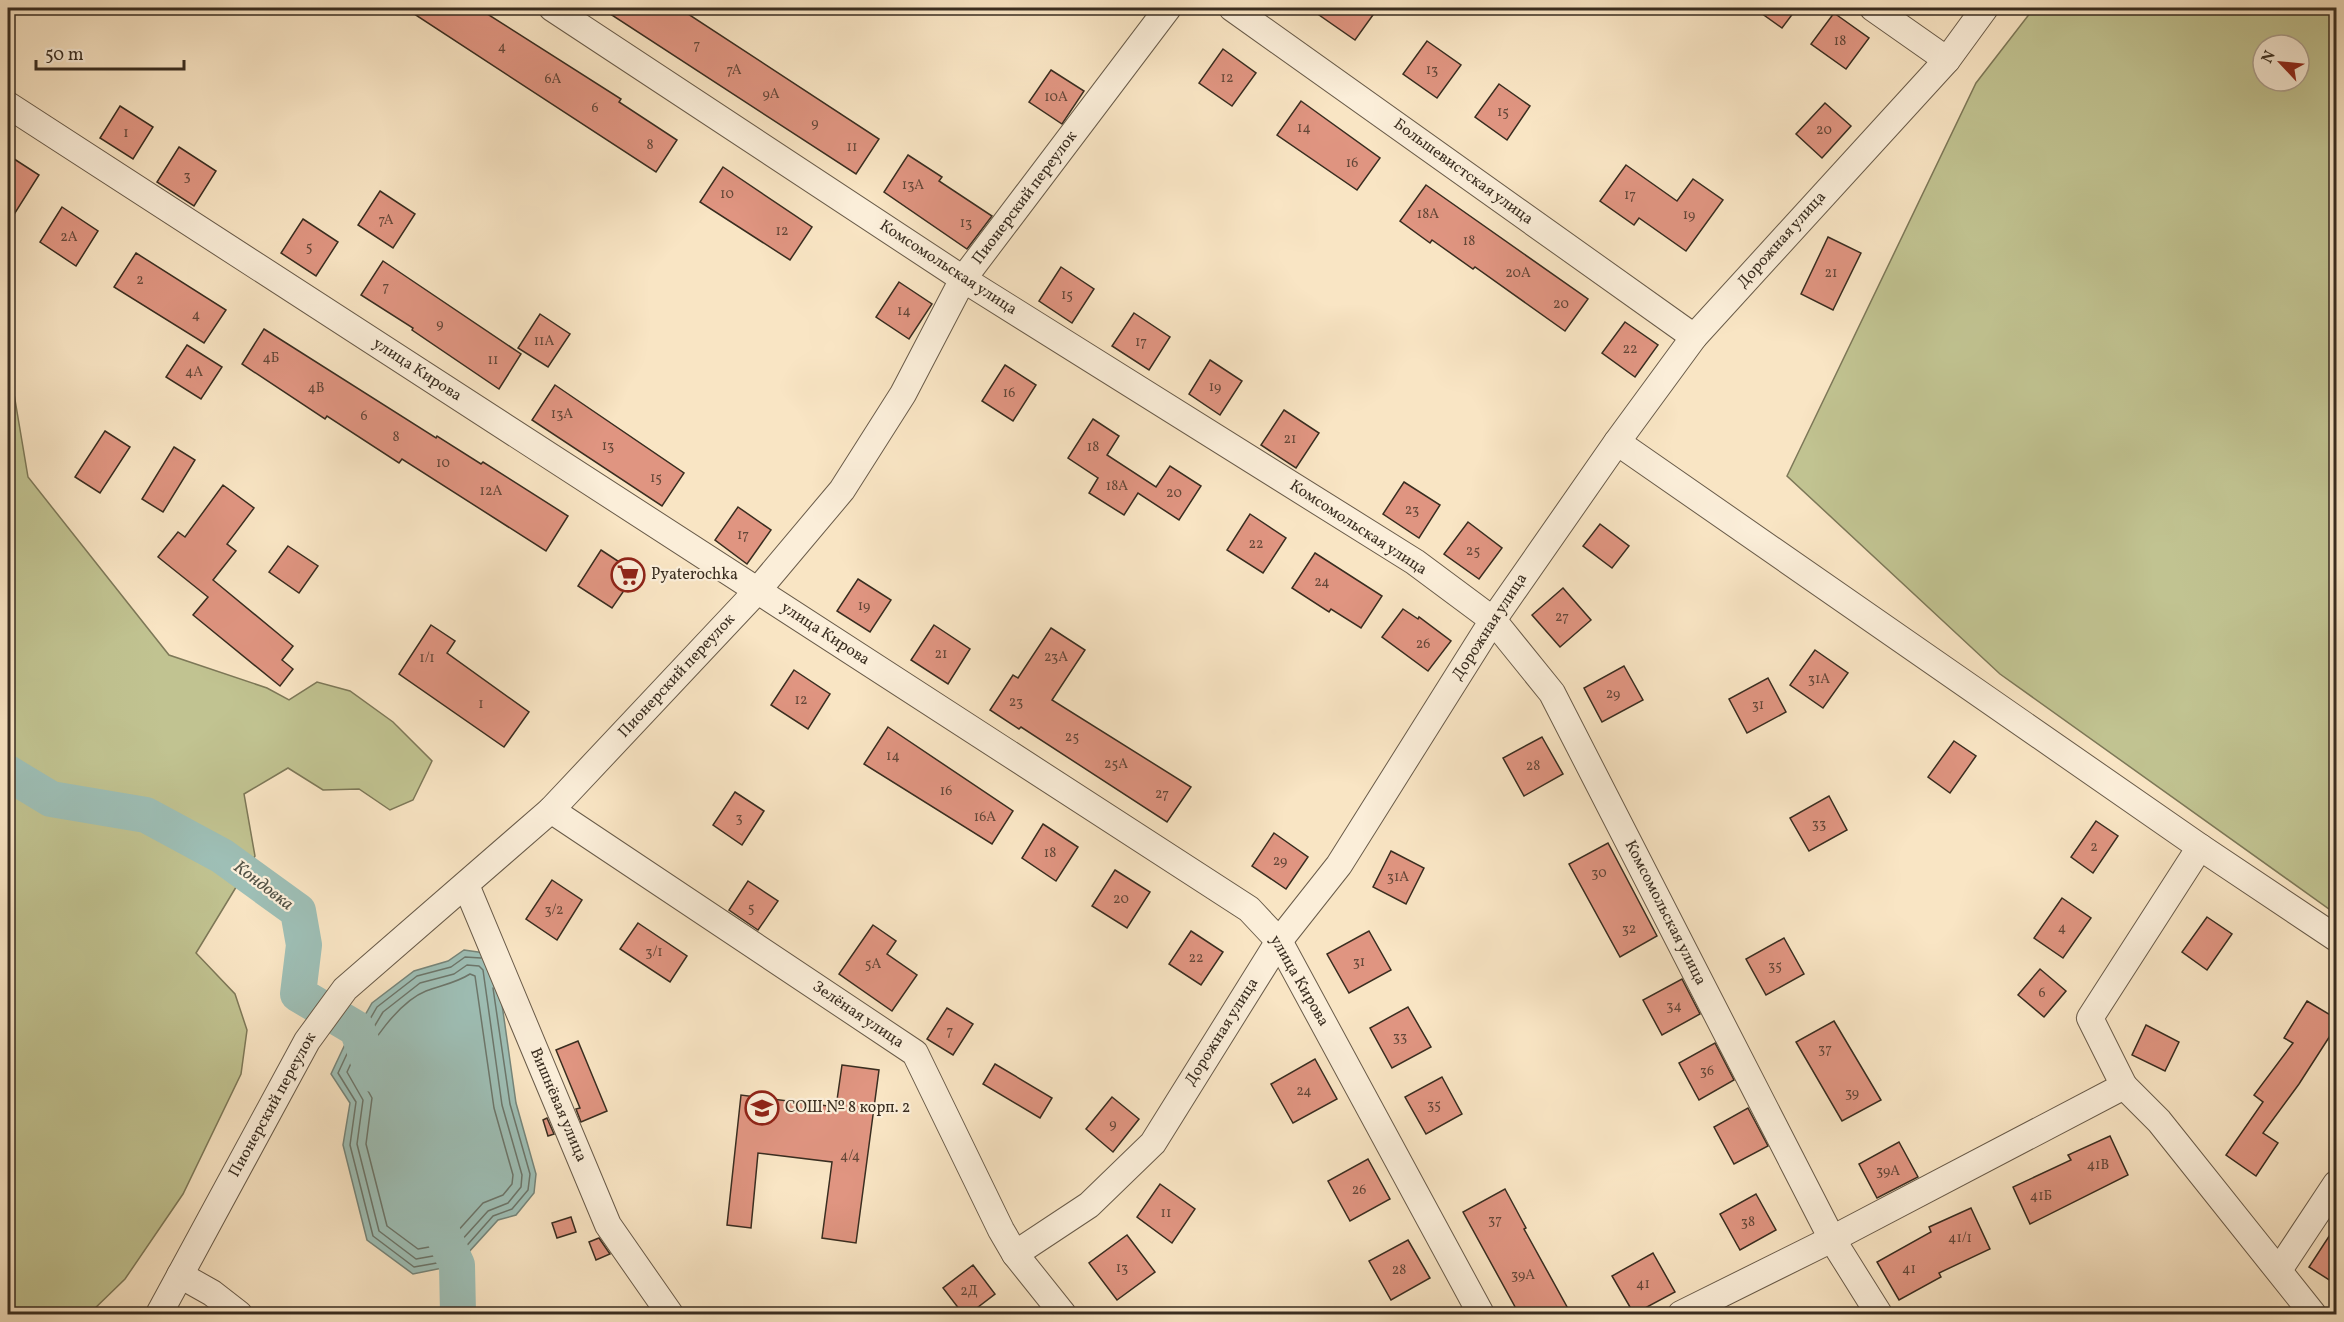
<svg xmlns="http://www.w3.org/2000/svg" width="2344" height="1322" viewBox="0 0 2344 1322" font-family="Vollkorn,serif">
  <style>
    .green { fill: #c1c391; stroke: #7d7858; stroke-width: 1.5; fill-rule: evenodd }
    .water { fill: #9ebfb6; stroke: #76857a; stroke-width: 1.5 }
    .lines { fill: none; stroke-linecap: round; stroke-linejoin: round }
    .shore { stroke: #6c766b; stroke-width: 1.5 }
    .river { stroke: #9ebfb6; stroke-width: 36 }
    .building { fill: #e09581; stroke: #392d20; stroke-width: 1.5 }
    .minor-casing { stroke: #695b49; stroke-width: 28 }
    .minor { stroke: #fbeed9; stroke-width: 26 }
    .labels { text-anchor: middle; dominant-baseline: central; stroke-width: 4.5; stroke-linejoin: round; paint-order: stroke }
    .number-label { font-size: 14px; fill: #634738 }
    .street-label { font-size: 16px; fill: #392d20; stroke: #fbeed9 }
    .poi-label { font-size: 16px; fill: #392d20; stroke: #fbeed9; text-anchor: start }
    .water-label { font-size: 18px; font-style: italic; fill: #525246; stroke: #fbeed9 }
  </style>
  <rect width="100%" height="100%" fill="#f9e5c4"/>
  <filter id="stains"><feTurbulence type="fractalNoise" baseFrequency=".00333" numOctaves="4"/><feColorMatrix values="0 0 0 0 .2 0 0 0 0 .09 0 0 0 0 .02 0 0 0 .5 -.17"/></filter>
  <radialGradient id="worn" r=".72"><stop offset=".6" stop-color="#630" stop-opacity="0"/><stop offset="1" stop-color="#630" stop-opacity=".3"/></radialGradient>
  <!-- green -->
  <g class="green">
    <path d="M2034,8h302v906l-336,-240 -213,-198 189,-393zM2263,45h36v36h-36z"/>
    <path d="M8,358l20,119 141,178 98,33 22,12 28,-18 33,9 43,31 39,39 -19,39 -23,10 -31,-21 -36,1 -35,-22 -44,26 11,62 -59,97 39,41 12,36 -6,44 -58,120 -58,85 -36,35h-81z"/>
  </g>
  <!-- water -->
  <path class="water" d="M464,950l21,3 11,9 20,141 20,71 -2,19 -18,22 -18,5 -41,45 -44,9 -46,-34 -24,-95 7,-42 -19,-29 17,-36 9,-9 15,-26 42,-32 34,-10z"/>
  <g class="lines">
    <!-- shore -->
    <g class="shore">
      <path d="M481,958l-16,-1 -14,10 -34,9 -40,31 -15,26 -9,8 -15,32 18,29 -6,43 23,91 41,31 40,-7 39,-44 19,-7 16,-19 2,-16 -20,-70 -17,-116"/>
      <path d="M467,965l12,1 4,4 19,135 20,70 -1,12 -13,16 -20,8 -38,42 -34,6 -37,-28 -22,-87 6,-44 -16,-28 12,-26 9,-9 15,-25 37,-29 34,-9z"/>
      <path d="M470,974l5,2 19,132 19,67 -1,9 -9,11 -20,8 -37,41 -28,5 -31,-23 -21,-82 6,-46 -15,-27c12,-26 41,-69 69,-80 16,-6 30,-8 44,-17z"/>
    </g>
    <!-- river -->
    <g class="river">
      <path d="M8,773l43,26 95,16 76,41 76,55 6,34 -6,49 59,35 16,45"/>
      <path d="M437,1221l20,44 1,49"/>
    </g>
  </g>
  <!-- building -->
  <g class="building">
    <path d="M405,8h73l143,91 -2,3 58,38 -21,32z"/>
    <path d="M601,8h78l200,131 -23,35z"/>
    <path d="M1309,8h69l-23,32z"/>
    <path d="M1754,8h43l-15,20z"/>
    <path d="M1834,13l35,25 -23,31 -35,-25z"/>
    <path d="M1427,41l34,24 -24,33 -34,-24z"/>
    <path d="M1223,49l33,24 -24,33 -33,-23z"/>
    <path d="M1051,70l33,21 -22,33 -33,-22z"/>
    <path d="M1499,84l31,22 -23,34 -32,-23z"/>
    <path d="M1301,101l79,57 -23,32 -80,-55z"/>
    <path d="M1825,103l26,23 -29,32 -26,-24z"/>
    <path d="M120,106l33,21 -20,32 -33,-21z"/>
    <path d="M179,147l37,24 -22,35 -37,-24z"/>
    <path d="M8,155l31,20 -31,49z"/>
    <path d="M908,155l34,22 -3,4 53,35 -25,33 -83,-57z"/>
    <path d="M1626,165l51,36 16,-22 30,21 -37,51 -47,-33 -5,7 -34,-24z"/>
    <path d="M723,167l89,60 -22,33 -90,-58z"/>
    <path d="M1426,185l162,114 -23,32 -90,-64 -2,2 -41,-29 -2,3 -30,-22z"/>
    <path d="M380,191l35,23 -22,34 -35,-23z"/>
    <path d="M62,207l36,24 -22,35 -36,-24z"/>
    <path d="M303,219l35,23 -22,34 -35,-23z"/>
    <path d="M1828,237l33,16 -28,57 -32,-16z"/>
    <path d="M136,253l90,57 -22,33 -90,-56z"/>
    <path d="M383,261l138,93 -22,35 -87,-59 1,-2 -52,-33z"/>
    <path d="M1061,267l33,22 -22,34 -33,-22z"/>
    <path d="M899,282l33,22 -23,35 -33,-22z"/>
    <path d="M1134,313l36,24 -21,33 -37,-24z"/>
    <path d="M540,314l30,20 -22,33 -30,-19z"/>
    <path d="M1625,322l33,23 -23,32 -33,-24z"/>
    <path d="M264,329l172,109 1,-2 44,28 2,-2 85,54 -22,35 -144,-92 -3,4 -72,-47 -2,3 -83,-55z"/>
    <path d="M187,345l35,22 -21,32 -35,-22z"/>
    <path d="M1210,360l32,21 -22,34 -31,-21z"/>
    <path d="M1005,365l31,20 -23,36 -31,-20z"/>
    <path d="M555,385l129,88 -22,33 -130,-86z"/>
    <path d="M1284,410l35,23 -23,35 -35,-23z"/>
    <path d="M1093,419l26,17 -12,19 49,32 14,-21 31,20 -22,34 -41,-27 -14,22 -35,-22 9,-15 -30,-20z"/>
    <path d="M105,431l25,16 -30,46 -25,-16z"/>
    <path d="M174,447l21,13 -32,52 -21,-13z"/>
    <path d="M1404,482l36,23 -21,33 -36,-24z"/>
    <path d="M223,485l31,23 -27,36 9,7 -23,29 80,66 -11,14 11,9 -13,17 -87,-71 15,-18 -50,-40 20,-25 7,5z"/>
    <path d="M738,507l33,23 -24,34 -32,-24z"/>
    <path d="M1250,514l36,24 -23,35 -36,-23z"/>
    <path d="M1468,522l34,26 -23,31 -35,-25z"/>
    <path d="M1600,524l29,22 -17,22 -29,-22z"/>
    <path d="M288,546l30,20 -19,27 -30,-21z"/>
    <path d="M601,550l35,23 -24,35 -34,-22z"/>
    <path d="M1315,553l67,43 -21,32 -30,-19 -2,3 -37,-24z"/>
    <path d="M858,579l33,21 -21,32 -33,-21z"/>
    <path d="M1563,588l28,32 -31,27 -28,-32z"/>
    <path d="M1403,609l15,10 1,-2 32,24 -23,30 -46,-34z"/>
    <path d="M431,625l24,16 -8,12 82,59 -25,35 -105,-73z"/>
    <path d="M934,625l36,24 -22,35 -37,-24z"/>
    <path d="M1051,628l34,22 -33,50 139,87 -24,35 -146,-95 -2,2 -29,-19 23,-35 5,3z"/>
    <path d="M1815,650l33,23 -25,35 -33,-23z"/>
    <path d="M1624,666l19,34 -41,22 -18,-34z"/>
    <path d="M794,670l36,24 -22,35 -37,-24z"/>
    <path d="M1768,678l18,34 -39,21 -18,-34z"/>
    <path d="M888,727l125,84 -21,33 -128,-80z"/>
    <path d="M1542,737l21,37 -39,22 -21,-38z"/>
    <path d="M1954,741l22,15 -26,37 -22,-16z"/>
    <path d="M735,792l29,19 -22,34 -29,-20z"/>
    <path d="M1829,796l18,34 -38,21 -19,-33z"/>
    <path d="M2096,821l22,15 -25,37 -22,-16z"/>
    <path d="M1043,824l35,23 -22,34 -34,-23z"/>
    <path d="M1274,833l34,24 -22,32 -34,-23z"/>
    <path d="M1608,843l49,93 -37,21 -51,-93z"/>
    <path d="M1391,851l33,17 -18,36 -33,-17z"/>
    <path d="M1115,870l35,22 -23,36 -35,-22z"/>
    <path d="M552,880l30,20 -25,40 -31,-21z"/>
    <path d="M748,881l30,20 -20,29 -29,-20z"/>
    <path d="M2062,898l29,20 -28,40 -29,-20z"/>
    <path d="M2207,917l25,17 -25,36 -25,-18z"/>
    <path d="M638,923l49,33 -17,26 -50,-33z"/>
    <path d="M873,925l23,16 -9,13 30,21 -25,36 -53,-37z"/>
    <path d="M1191,931l32,21 -22,33 -32,-21z"/>
    <path d="M1369,931l22,39 -42,23 -22,-39z"/>
    <path d="M1784,938l20,36 -38,21 -20,-36z"/>
    <path d="M2040,969l26,22 -22,26 -26,-22z"/>
    <path d="M1682,979l18,35 -38,21 -19,-35z"/>
    <path d="M2307,1001l30,18v6l-38,59 -36,49 15,10 -22,33 -30,-21 37,-53 -9,-7 39,-52 -9,-5z"/>
    <path d="M1408,1007l23,40 -39,21 -22,-40z"/>
    <path d="M947,1008l26,16 -20,31 -26,-16z"/>
    <path d="M1834,1021l47,79 -39,21 -46,-79z"/>
    <path d="M2146,1025l33,17 -14,29 -33,-16z"/>
    <path d="M578,1041l29,70 -26,11 -5,-13 4,-1 -24,-58z"/>
    <path d="M1715,1043l19,37 -35,20 -20,-37z"/>
    <path d="M1315,1059l22,40 -44,24 -22,-39z"/>
    <path d="M995,1064l57,34 -12,20 -57,-34z"/>
    <path d="M842,1065l37,5 -23,173 -34,-5 10,-76 -74,-9 -7,75 -24,-3 14,-130 95,12z"/>
    <path d="M1442,1077l20,37 -36,20 -21,-37z"/>
    <path d="M1112,1097l27,22 -26,33 -27,-23z"/>
    <path d="M1748,1108l20,38 -34,18 -20,-37z"/>
    <path d="M547,1118l7,16 -6,2 -5,-16z"/>
    <path d="M2110,1136l18,39 -98,49 -17,-37 58,-27 -3,-5z"/>
    <path d="M1899,1142l19,35 -41,21 -18,-34z"/>
    <path d="M1368,1159l22,40 -40,22 -22,-40z"/>
    <path d="M1160,1184l35,25 -23,34 -35,-26z"/>
    <path d="M1505,1189l21,39 -2,1 47,85h-52l-56,-102z"/>
    <path d="M1756,1194l20,36 -36,20 -20,-36z"/>
    <path d="M1971,1208l19,41 -51,24 2,4 -42,23 -22,-38 54,-30 -2,-5z"/>
    <path d="M571,1217l5,15 -19,6 -5,-15z"/>
    <path d="M2337,1224v61l-28,-18z"/>
    <path d="M1127,1235l28,37 -38,28 -28,-37z"/>
    <path d="M599,1238l11,16 -14,6 -7,-18z"/>
    <path d="M1408,1240l22,38 -39,22 -22,-39z"/>
    <path d="M1653,1253l22,39 -41,22 -22,-38z"/>
    <path d="M973,1265l22,29 -26,20h-6l-20,-26z"/>
  </g>
  <g class="lines">
    <!-- minor casing -->
    <g class="minor-casing">
      <g id="minor">
        <path d="M552,8l411,271 452,283 78,58 59,73 280,546 47,75"/>
        <path d="M1232,8l462,329"/>
        <path d="M1873,8l74,52"/>
        <path d="M8,105l1241,804 30,32 202,373"/>
        <path d="M1617,442l583,405 136,91"/>
        <path d="M551,810l364,243 86,177 14,24 48,60"/>
        <path d="M466,885l142,340 62,89"/>
        <path d="M2124,1086l35,35 154,193"/>
        <path d="M1015,1254l74,-49 64,-62 126,-202 60,-76 154,-245 124,-178 77,-105 253,-277 38,-52"/>
        <path d="M2279,1270l57,-86"/>
        <path d="M180,1275l32,18 27,21"/>
        <path d="M159,1314l148,-273 38,-52 206,-179 207,-220 84,-100 61,-96 60,-115 205,-271"/>
        <path d="M1681,1314l151,-75 292,-153 -34,-68 110,-171"/>
      </g>
    </g>
    <!-- minor -->
    <use href="#minor" class="minor"/>
  </g>
  <!-- icons -->
  <defs>
    <g id="supermarket-ring" transform="scale(1.725)"><circle r="9.5" fill="#fbeed9" stroke="#8f2418" stroke-width="1.5"/><path d="M-6-5.5h2.5l.6 2H6L4.5 2H-2.5L-4.4-4H-6ZM-1.5 3.2a1.3 1.3 0 1 0 .1 0ZM3 3.2a1.3 1.3 0 1 0 .1 0Z" fill="#8f2418"/></g>
    <g id="school-ring" transform="scale(1.725)"><circle r="9.5" fill="#fbeed9" stroke="#8f2418" stroke-width="1.5"/><path d="M0-5L7-2L0 1L-7-2ZM-4 1L0 2.5L4 1V4Q0 6-4 4Z" fill="#8f2418"/></g>
  </defs>
  <g fill-rule="evenodd">
    <use href="#supermarket-ring" x="628" y="575"/>
    <use href="#school-ring" x="762" y="1108"/>
  </g>
  <g class="labels">
    <!-- number labels -->
    <g class="number-label">
      <text x="1840" y="41">18</text>
      <text x="697" y="45">7</text>
      <text x="502" y="47">4</text>
      <text x="734" y="70">7А</text>
      <text x="1432" y="70">13</text>
      <text x="1227" y="78">12</text>
      <text x="553" y="79">6А</text>
      <text x="771" y="94">9А</text>
      <text x="1056" y="97">10А</text>
      <text x="595" y="108">6</text>
      <text x="1503" y="112">15</text>
      <text x="815" y="123">9</text>
      <text x="1304" y="128">14</text>
      <text x="1824" y="130">20</text>
      <text x="126" y="133">1</text>
      <text x="650" y="145">8</text>
      <text x="852" y="147">11</text>
      <text x="1352" y="163">16</text>
      <text x="187" y="176">3</text>
      <text x="913" y="185">13А</text>
      <text x="727" y="194">10</text>
      <text x="1630" y="195">17</text>
      <text x="1428" y="214">18А</text>
      <text x="1689" y="215">19</text>
      <text x="386" y="220">7А</text>
      <text x="966" y="223">13</text>
      <text x="782" y="231">12</text>
      <text x="69" y="237">2А</text>
      <text x="1469" y="241">18</text>
      <text x="309" y="247">5</text>
      <text x="1518" y="273">20А</text>
      <text x="1831" y="273">21</text>
      <text x="140" y="280">2</text>
      <text x="386" y="287">7</text>
      <text x="1067" y="295">15</text>
      <text x="1561" y="304">20</text>
      <text x="904" y="311">14</text>
      <text x="196" y="315">4</text>
      <text x="440" y="324">9</text>
      <text x="544" y="341">11А</text>
      <text x="1141" y="342">17</text>
      <text x="1630" y="349">22</text>
      <text x="271" y="358">4Б</text>
      <text x="493" y="360">11</text>
      <text x="194" y="372">4А</text>
      <text x="1215" y="387">19</text>
      <text x="316" y="388">4В</text>
      <text x="1009" y="393">16</text>
      <text x="562" y="414">13А</text>
      <text x="364" y="416">6</text>
      <text x="396" y="437">8</text>
      <text x="1290" y="439">21</text>
      <text x="608" y="446">13</text>
      <text x="1093" y="447">18</text>
      <text x="443" y="463">10</text>
      <text x="656" y="478">15</text>
      <text x="1117" y="486">18А</text>
      <text x="491" y="491">12А</text>
      <text x="1174" y="493">20</text>
      <text x="1412" y="510">23</text>
      <text x="743" y="535">17</text>
      <text x="1256" y="544">22</text>
      <text x="1473" y="551">25</text>
      <text x="1322" y="582">24</text>
      <text x="864" y="606">19</text>
      <text x="1562" y="617">27</text>
      <text x="1423" y="644">26</text>
      <text x="941" y="654">21</text>
      <text x="1056" y="657">23А</text>
      <text x="427" y="658">1/1</text>
      <text x="1819" y="679">31А</text>
      <text x="1613" y="694">29</text>
      <text x="801" y="700">12</text>
      <text x="1016" y="702">23</text>
      <text x="481" y="704">1</text>
      <text x="1758" y="705">31</text>
      <text x="1072" y="737">25</text>
      <text x="893" y="756">14</text>
      <text x="1116" y="764">25А</text>
      <text x="1533" y="766">28</text>
      <text x="946" y="791">16</text>
      <text x="1162" y="794">27</text>
      <text x="985" y="817">16А</text>
      <text x="739" y="818">3</text>
      <text x="1819" y="824">33</text>
      <text x="2094" y="847">2</text>
      <text x="1050" y="853">18</text>
      <text x="1280" y="861">29</text>
      <text x="1599" y="873">30</text>
      <text x="1398" y="877">31А</text>
      <text x="1121" y="899">20</text>
      <text x="751" y="908">5</text>
      <text x="554" y="910">3/2</text>
      <text x="2062" y="928">4</text>
      <text x="1629" y="929">32</text>
      <text x="654" y="952">3/1</text>
      <text x="1196" y="958">22</text>
      <text x="1359" y="962">31</text>
      <text x="873" y="964">5А</text>
      <text x="1775" y="966">35</text>
      <text x="2042" y="993">6</text>
      <text x="1674" y="1006">34</text>
      <text x="950" y="1031">7</text>
      <text x="1400" y="1037">33</text>
      <text x="1825" y="1049">37</text>
      <text x="1707" y="1071">36</text>
      <text x="1304" y="1091">24</text>
      <text x="1852" y="1093">39</text>
      <text x="1434" y="1105">35</text>
      <text x="1113" y="1124">9</text>
      <text x="850" y="1156">4/4</text>
      <text x="2098" y="1165">41В</text>
      <text x="1888" y="1171">39А</text>
      <text x="1359" y="1190">26</text>
      <text x="2041" y="1196">41Б</text>
      <text x="1166" y="1213">11</text>
      <text x="1495" y="1220">37</text>
      <text x="1748" y="1222">38</text>
      <text x="1960" y="1238">41/1</text>
      <text x="1122" y="1268">13</text>
      <text x="1909" y="1269">41</text>
      <text x="1399" y="1270">28</text>
      <text x="1523" y="1275">39А</text>
      <text x="1643" y="1284">41</text>
      <text x="969" y="1291">2Д</text>
    </g>
    <!-- street labels -->
    <g class="street-label">
      <text transform="translate(1463 172) rotate(36)">Большевистская улица</text>
      <text transform="translate(1025 198) rotate(-53)">Пионерский переулок</text>
      <text transform="translate(1782 240) rotate(-48)">Дорожная улица</text>
      <text transform="translate(948 268) rotate(33)">Комсомольская улица</text>
      <text transform="translate(417 370) rotate(33)">улица Кирова</text>
      <text transform="translate(1358 528) rotate(33)">Комсомольская улица</text>
      <text transform="translate(1490 627) rotate(-57)">Дорожная улица</text>
      <text transform="translate(825 634) rotate(33)">улица Кирова</text>
      <text transform="translate(677 676) rotate(-47)">Пионерский переулок</text>
      <text transform="translate(1665 913) rotate(63)">Комсомольская улица</text>
      <text transform="translate(1299 981) rotate(60)">улица Кирова</text>
      <text transform="translate(858 1015) rotate(34)">Зелёная улица</text>
      <text transform="translate(1222 1032) rotate(-58)">Дорожная улица</text>
      <text transform="translate(273 1105) rotate(-61)">Пионерский переулок</text>
      <text transform="translate(558 1105) rotate(67)">Вишнёвая улица</text>
    </g>
    <!-- poi labels -->
    <g class="poi-label">
      <text x="651" y="575">Pyaterochka</text>
      <text x="785" y="1108">СОШ № 8 корп. 2</text>
    </g>
    <!-- water labels -->
    <g class="water-label">
      <text transform="translate(263 886) rotate(37)">Кондовка</text>
    </g>
  </g>
  <!-- margin -->
  <rect width="2344" height="1322" fill="none" stroke="#f9e5c4" stroke-width="30"/>
  <rect x="9" y="9" width="2326" height="1304" fill="none" stroke="#392d20" stroke-width="3"/>
  <rect x="15" y="15" width="2314" height="1292" fill="none" stroke="#392d20" stroke-width="1.5"/>
  <!-- north arrow -->
  <g transform="translate(2281 63) rotate(296)"><circle r="28" fill="#fbeed9" stroke="#ada18f" stroke-width="1.5"/>
  <path d="M0-4.5L10 22L0 15L-10 22Z" fill="#8f2418"/>
  <text y="-9" font-size="16" font-weight="bold" text-anchor="middle" fill="#392d20">N</text>
  </g>
  <!-- scale -->
  <path d="M36 60v9h148v-9" fill="none" stroke="#392d20" stroke-width="3"/>
  <text x="45" y="60" font-size="18" fill="#392d20" stroke="#fbeed9" stroke-width="4.5" paint-order="stroke">50 m</text>
  <rect width="100%" height="100%" filter="url(#stains)"/>
  <rect width="100%" height="100%" fill="url(#worn)"/>
</svg>
